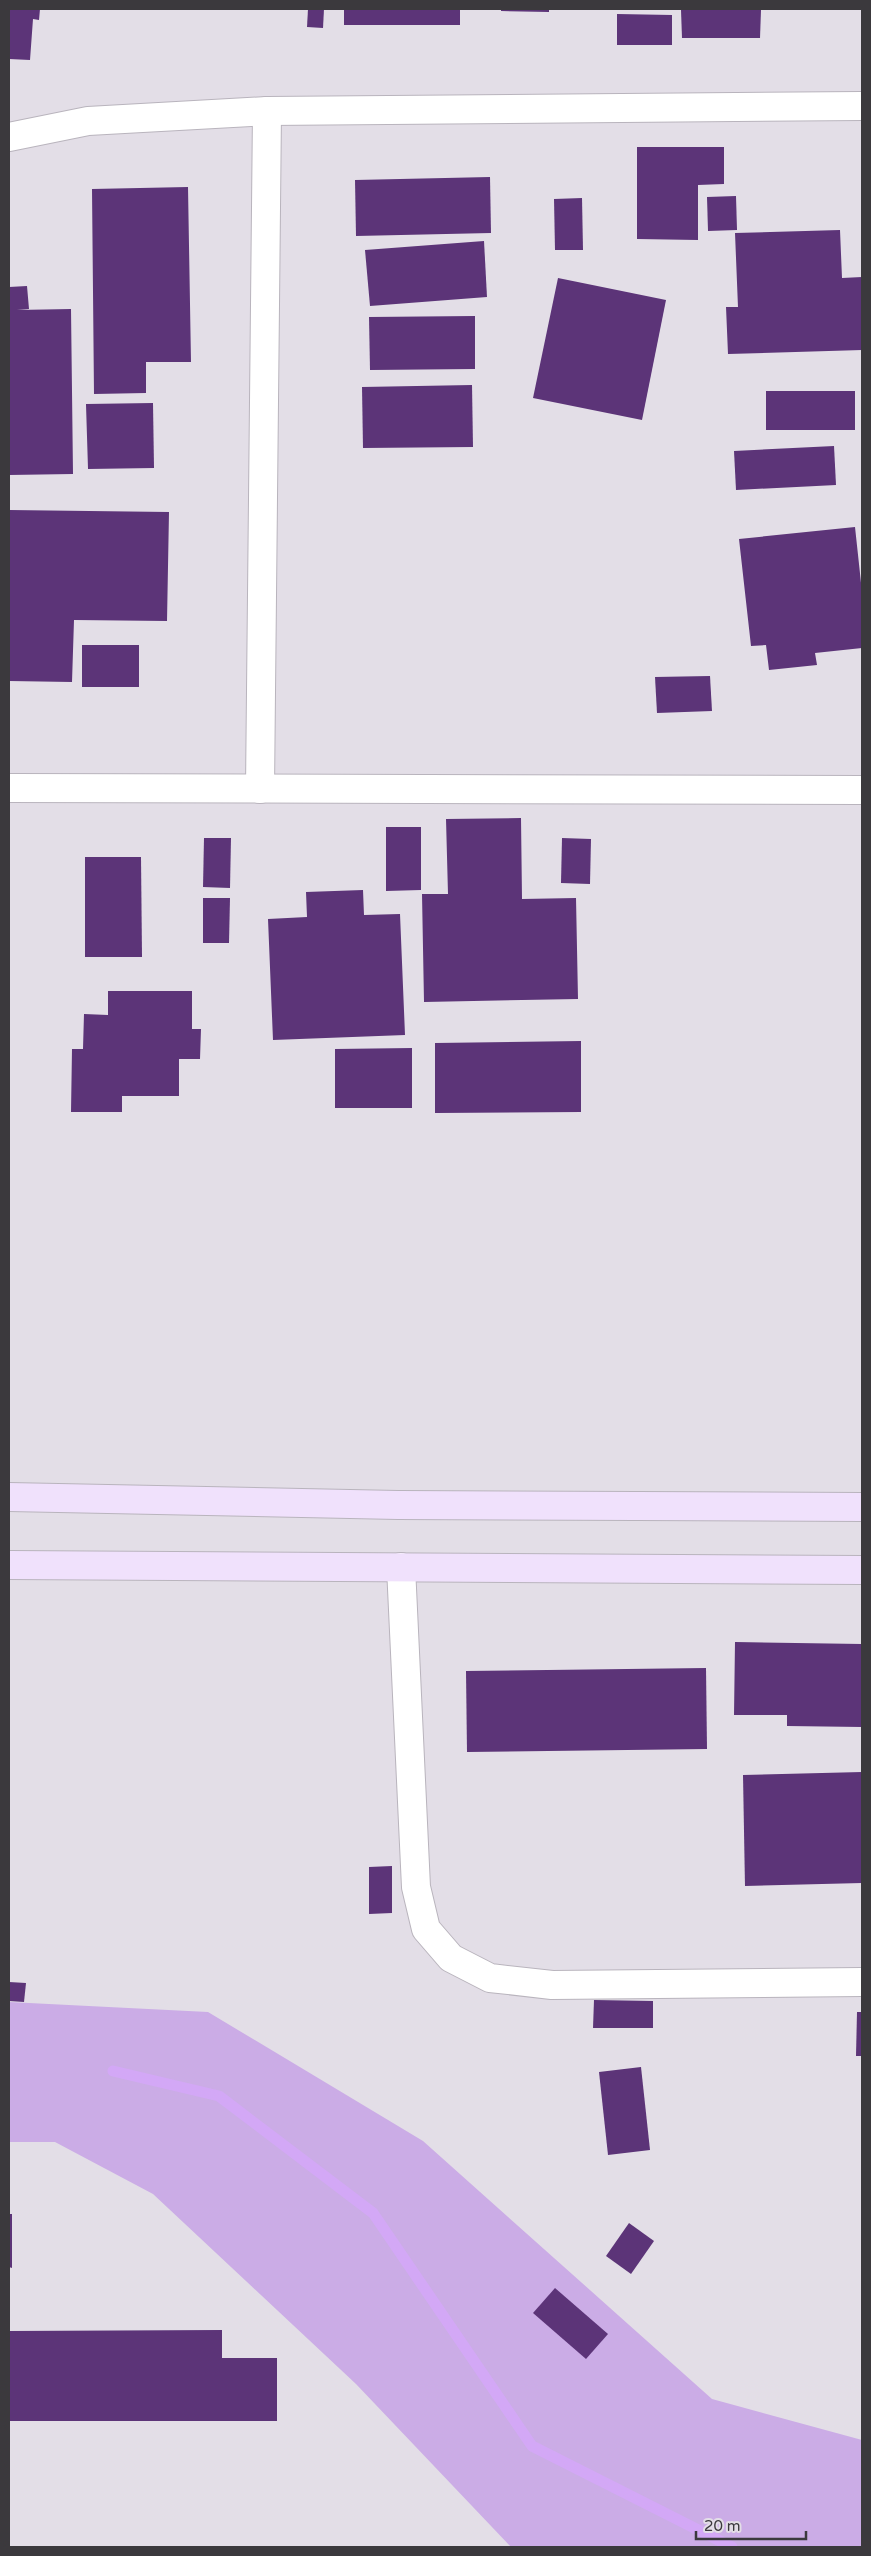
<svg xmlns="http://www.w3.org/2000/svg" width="871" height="2556" viewBox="0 0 871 2556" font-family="'Varela Round',sans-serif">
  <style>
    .green { fill: #cbace6 }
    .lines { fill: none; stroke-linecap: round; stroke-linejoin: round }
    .stream { stroke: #d3a8f6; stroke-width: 11 }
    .building { fill: #5c3478 }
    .street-casing { stroke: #b9b4bd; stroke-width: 30 }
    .secondary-casing { stroke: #b9b4bd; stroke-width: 30 }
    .street { stroke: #fff; stroke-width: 28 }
    .secondary { stroke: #f0e1fc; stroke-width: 28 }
  </style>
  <rect width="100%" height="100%" fill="#e3dee7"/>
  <!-- green -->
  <path class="green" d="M9,2002l199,10 215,129 289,258 150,41v107h-351l-155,-163 -203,-190 -98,-52h-46z"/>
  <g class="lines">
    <!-- stream -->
    <path class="stream" d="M113,2071l106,25 154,117 159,233 200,101"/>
  </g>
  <!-- building -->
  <g class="building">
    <path d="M9,9h31l-1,11 -6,-1 -3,41 -21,-1z"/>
    <path d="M308,9h16l-1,19 -16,-1z"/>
    <rect x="344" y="9" width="116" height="16"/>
    <path d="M501,9h48v3l-48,-1z"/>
    <path d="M681,10h80l-1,28h-78z"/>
    <path d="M617,14l55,1v30h-55z"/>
    <path d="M637,147h87v37l-26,1v55l-61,-1z"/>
    <path d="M490,177l1,56 -135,3 -1,-56z"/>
    <path d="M188,187l3,175h-45v31l-52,1 -2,-205z"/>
    <path d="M736,196l1,34 -29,1 -1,-34z"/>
    <path d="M582,198l1,52h-28l-1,-51z"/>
    <path d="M840,230l2,48 20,-1v73l-134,4 -2,-47h12l-3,-74z"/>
    <path d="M484,241l3,56 -117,9 -5,-56z"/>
    <path d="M558,278l108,22 -24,120 -109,-22z"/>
    <path d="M27,286l2,23 -12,1 54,-1 2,165 -64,1v-188z"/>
    <path d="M475,316v53l-105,1 -1,-53z"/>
    <path d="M472,385l1,62 -110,1 -1,-61z"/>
    <rect x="766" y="391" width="89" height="39"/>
    <path d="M153,403l1,65 -66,1 -2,-65z"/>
    <path d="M834,446l2,39 -100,5 -2,-39z"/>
    <path d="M9,510l160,2 -2,109 -93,-1 -2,62 -63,-1z"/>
    <path d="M855,527l7,65v56l-47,5 2,12 -48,5 -3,-25 -15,1 -12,-107z"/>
    <rect x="82" y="645" width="57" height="42"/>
    <path d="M710,676l2,35 -55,2 -2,-36z"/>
    <path d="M521,818l1,81 54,-1 2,101 -154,3 -2,-108h26l-2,-75z"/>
    <path d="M386,827h35v63l-35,1z"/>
    <path d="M204,838h27l-1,50 -27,-1z"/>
    <path d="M562,838l29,1 -1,45 -29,-1z"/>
    <path d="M85,857h56l1,100h-57z"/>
    <path d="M363,890l1,25 36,-1 5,121 -132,5 -5,-121 39,-2 -1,-25z"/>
    <path d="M203,898h27l-1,45h-26z"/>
    <path d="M108,991h84v38h9l-1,30h-21v37h-57v16h-51l1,-63h11l1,-35 24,1z"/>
    <path d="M581,1041v71l-146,1v-70z"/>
    <path d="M412,1048v60h-77v-59z"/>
    <path d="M735,1642l127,2v83l-75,-1v-11h-53z"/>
    <path d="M706,1668l1,81 -240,3 -1,-81z"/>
    <path d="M862,1772v111l-117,3 -2,-111z"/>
    <path d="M392,1866v47l-23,1v-47z"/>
    <path d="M9,1982l17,1 -2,19 -15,-1z"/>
    <path d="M594,2000l59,1v27h-60z"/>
    <path d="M857,2012h5v44h-6z"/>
    <path d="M641,2067l9,83 -42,5 -9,-83z"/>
    <path d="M9,2214h3v54l-3,-1z"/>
    <path d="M629,2223l25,18 -23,33 -25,-18z"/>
    <path d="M555,2288l53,46 -22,25 -53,-46z"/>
    <path d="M222,2330v28h55v63h-268v-90z"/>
  </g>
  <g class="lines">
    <!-- street casing -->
    <g class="street-casing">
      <g id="street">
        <path d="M9,137l79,-16 179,-10 595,-5"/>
        <path d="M9,788l853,2"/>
        <path d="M260,789l7,-678"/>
        <path d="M401,1567l15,320 10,42 25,29 39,20 62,7 310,-3"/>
      </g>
    </g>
    <!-- secondary casing -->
    <g class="secondary-casing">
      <g id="secondary">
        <path d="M9,1497l389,8 464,2"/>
        <path d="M9,1565l853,5"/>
      </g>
    </g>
    <!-- street -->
    <use href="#street" class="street"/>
    <!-- secondary -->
    <use href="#secondary" class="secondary"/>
  </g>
  <!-- border -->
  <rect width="871" height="2556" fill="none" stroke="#3b393d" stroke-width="20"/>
  <!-- scale -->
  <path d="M696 2531v8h110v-8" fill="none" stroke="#3b393d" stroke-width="2.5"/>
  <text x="704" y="2531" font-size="15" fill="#3b393d" stroke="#e3dee7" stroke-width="4" paint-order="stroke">20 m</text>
</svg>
